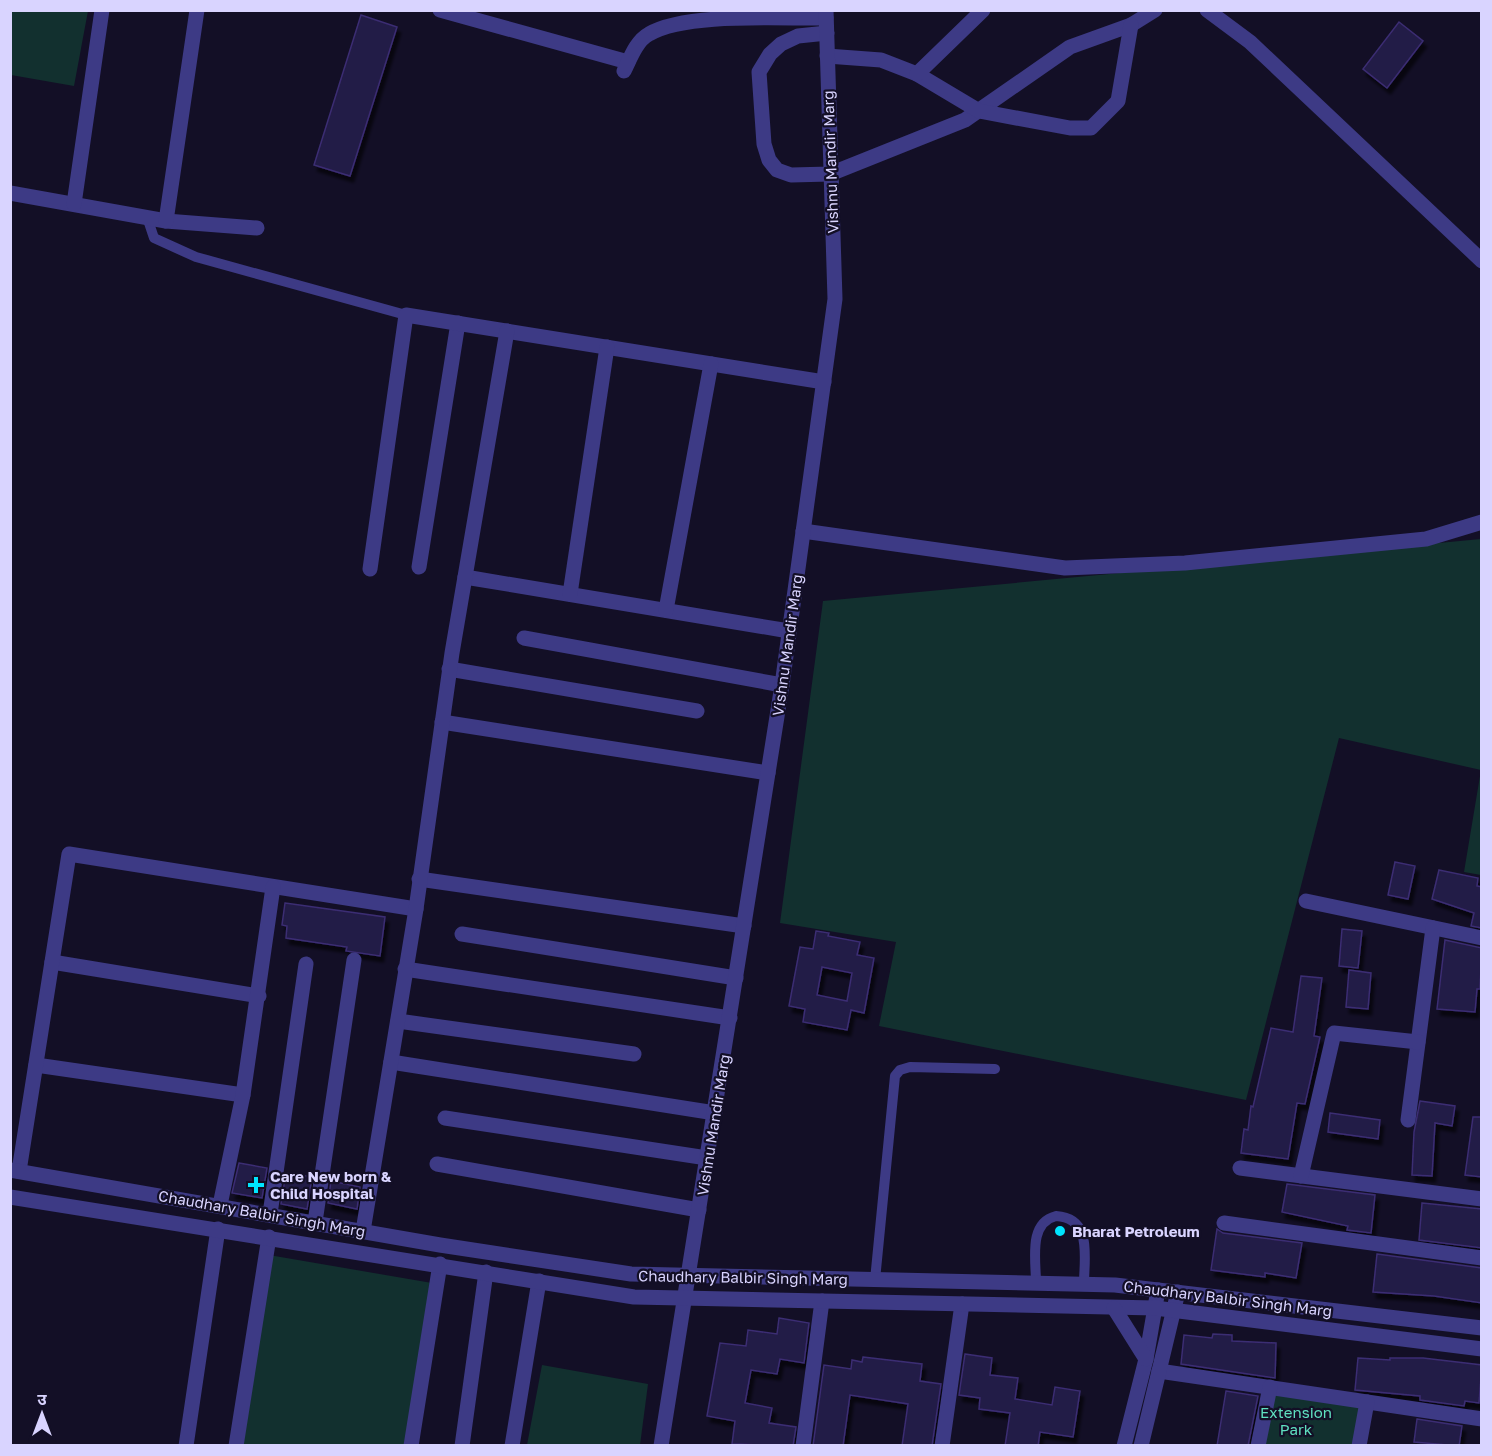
<svg xmlns="http://www.w3.org/2000/svg" width="1492" height="1456" viewBox="0 0 1492 1456" font-family="'Golos Text','Noto Sans Devanagari',sans-serif">
  <style>
    .green { fill: #12302f }
    .building { fill: #241b47; stroke: #3b2d73; stroke-width: 1.5; fill-rule: evenodd; filter: url(#shadow) }
    .lines { fill: none; stroke-linecap: round; stroke-linejoin: round }
    .service { stroke: #3d3a85; stroke-width: 10 }
    .minor { stroke: #3d3a85; stroke-width: 15 }
    .tertiary { stroke: #3d3a85; stroke-width: 15 }
    .poi-dot { fill: #00e5ff; stroke: #130f26; stroke-width: 2 }
    .labels { text-anchor: middle; dominant-baseline: central; stroke-width: 4.5; stroke-linejoin: round; paint-order: stroke }
    .street-label { font-size: 15px; fill: #d9d4ff; stroke: #130f26 }
    .poi-label { font-size: 15px; font-weight: bold; fill: #d9d4ff; stroke: #130f26; text-anchor: start }
    .park-label { font-size: 15px; fill: #5fe0c0; stroke: #130f26 }
  </style>
  <defs>
    <filter id="shadow"><feDropShadow dx="3.5" dy="6" stdDeviation="1.5" flood-color="#0009"/></filter>
  </defs>
  <rect width="100%" height="100%" fill="#130f26"/>
  <!-- green -->
  <g class="green">
    <path d="M10,11h78l-14,75 -63,-11z"/>
    <path d="M1481,539v336l-17,-3 17,-102 -142,-32 -93,362 -367,-74 17,-84 -116,-19 43,-322z"/>
    <path d="M263,1254l169,29 -27,162 -174,1z"/>
    <path d="M542,1365l106,19 -8,61h-113z"/>
    <path d="M1275,1395l92,7 -8,43 -94,1z"/>
  </g>
  <!-- building -->
  <g class="building">
    <path d="M361,15l36,12 -47,149 -36,-11z"/>
    <path d="M1399,22l24,19 -36,47 -24,-19z"/>
    <path d="M1395,862l20,4 -7,33 -20,-4z"/>
    <path d="M1439,870l39,8 -1,8 5,1v41l-11,-2 3,-13 -42,-14z"/>
    <path d="M285,903l100,14 -5,39 -34,-5 1,-4 -61,-9 1,-12 -5,-1z"/>
    <path d="M1342,929l20,2 -4,37 -19,-2z"/>
    <path d="M816,931l13,2 -1,3 32,6 -3,13 17,3 -10,55 -13,-3 -4,20 -44,-8 2,-13 -16,-3 11,-59 13,2zM822,967l30,6 -5,28 -30,-6z"/>
    <path d="M1445,940l37,8 -2,41h-3l-2,23 -38,-3z"/>
    <path d="M1349,970l22,3 -3,36 -22,-2z"/>
    <path d="M1301,976l21,2 -8,58 6,1 -15,67 -8,-1 -9,56 -47,-6 3,-24 4,1 3,-24 2,1 18,-79 22,4z"/>
    <path d="M1420,1101l35,5 -3,20 -17,-3 -3,53 -20,-1 2,-43z"/>
    <path d="M1330,1113l50,7 -2,19 -50,-7z"/>
    <path d="M1473,1117h9v60l-17,-2z"/>
    <path d="M239,1163l28,5 -5,30 -30,-5z"/>
    <path d="M286,1173l26,4 -5,32 -26,-5z"/>
    <path d="M331,1181l29,6 -3,22 -29,-6z"/>
    <path d="M1287,1184l88,11 -4,38 -24,-3 1,-4 -66,-14z"/>
    <path d="M1422,1203l60,6v39l-63,-8z"/>
    <path d="M1217,1229l6,4 79,10 -6,35 -31,-5v4l-54,-7z"/>
    <path d="M1377,1254l105,14v35l-48,-7 -61,-4z"/>
    <path d="M779,1318l30,5 -5,40 -24,-4 -3,15 -26,-4 -6,33 27,5 -3,15 27,4 -3,19 -61,-2 3,-23 -28,-5 13,-73 26,3 2,-16 29,4z"/>
    <path d="M1213,1334l19,1v6l44,2 -1,35 -94,-14 3,-29 28,3z"/>
    <path d="M965,1354l27,4 -2,17 28,3 -3,21 37,6 3,-18 25,4 -7,46 -33,-5 -2,14h-33l5,-33 -31,-4 1,-11 -21,-3z"/>
    <path d="M863,1357l59,7 -2,17 21,3 -9,62h-30l6,-42 -58,-9 -7,51h-30l11,-81 27,4 1,-9 10,2z"/>
    <path d="M1358,1358l32,2v-2h33l59,7 -3,38 -14,-2 -1,5 -44,-6v-4l-65,-6z"/>
    <path d="M1226,1391l32,5 -10,50h-31z"/>
    <path d="M1417,1419l45,7 -3,20 -45,-4z"/>
  </g>
  <g class="lines">
    <!-- service -->
    <g class="service">
      <path d="M147,217l7,21 42,19 210,58"/>
      <path d="M875,1280l20,-204 5,-6 10,-3 85,2"/>
      <path d="M1036,1283c0,-23 -8,-60 20,-67 37,2 28,42 28,68"/>
    </g>
    <!-- minor -->
    <g class="minor">
      <path d="M440,10l188,52"/>
      <path d="M1207,10l43,32 232,219"/>
      <path d="M827,33l-29,3 -17,8 -11,10 -11,18 5,72 5,16 8,10 14,5 39,-1 135,-54 105,-73 61,-22 24,-15"/>
      <path d="M827,56l54,4 36,14 62,37 91,17h21l27,-27 13,-76"/>
      <path d="M624,71c6,-12 12,-30 25,-37 37,-22 133,-15 177,-16"/>
      <path d="M917,74l66,-64"/>
      <path d="M10,193l156,28 91,7"/>
      <path d="M74,204l28,-194"/>
      <path d="M166,221l31,-211"/>
      <path d="M803,531l262,37 120,-5 241,-24 56,-17"/>
      <path d="M419,567l39,-244"/>
      <path d="M370,569l36,-254 418,67"/>
      <path d="M465,577l324,54"/>
      <path d="M570,594l37,-247"/>
      <path d="M666,610l45,-246"/>
      <path d="M524,638l258,47"/>
      <path d="M449,669l248,42"/>
      <path d="M442,722l326,51"/>
      <path d="M419,879l325,47"/>
      <path d="M1306,901l176,37"/>
      <path d="M462,934l274,44"/>
      <path d="M52,962l207,34"/>
      <path d="M405,969l325,49"/>
      <path d="M398,1021l236,33"/>
      <path d="M391,1062l324,51"/>
      <path d="M36,1065l207,30"/>
      <path d="M445,1118l262,40"/>
      <path d="M1408,1120l25,-192"/>
      <path d="M437,1164l262,46"/>
      <path d="M1240,1168l242,31"/>
      <path d="M19,1171l50,-317 347,55"/>
      <path d="M1301,1176l33,-143 84,9"/>
      <path d="M220,1205l23,-110 30,-208"/>
      <path d="M270,1214l36,-250"/>
      <path d="M315,1222l39,-262"/>
      <path d="M1224,1223l258,35"/>
      <path d="M363,1231l53,-322 36,-256 55,-322"/>
      <path d="M1159,1371l323,48"/>
      <path d="M186,1446l32,-217"/>
      <path d="M236,1446l33,-209"/>
      <path d="M411,1446l29,-182"/>
      <path d="M462,1446l24,-174"/>
      <path d="M512,1446l27,-165"/>
      <path d="M661,1446l121,-761 53,-386 -9,-289"/>
      <path d="M803,1446l19,-145"/>
      <path d="M942,1446l20,-142"/>
      <path d="M1124,1446l22,-87 12,-69"/>
      <path d="M1141,1446l37,-154"/>
      <path d="M1258,1446l12,-59"/>
      <path d="M1359,1446l8,-44"/>
    </g>
    <!-- tertiary -->
    <g class="tertiary">
      <path d="M10,1170l430,75 191,29 484,11 367,43"/>
      <path d="M10,1197l624,100 521,11 327,41"/>
      <path d="M1114,1308l32,51"/>
    </g>
  </g>
  <!-- markers -->
  <g class="poi-dot">
    <path d="M253 1176h6v6h6v6h-6v6h-6v-6h-6v-6h6z"/>
    <circle cx="1060" cy="1231" r="6"/>
  </g>
  <g class="labels">
    <!-- street labels -->
    <g class="street-label">
      <text transform="translate(830 162) rotate(-92)">Vishnu Mandir Marg</text>
      <text transform="translate(787 645) rotate(-82)">Vishnu Mandir Marg</text>
      <text transform="translate(713 1125) rotate(-81)">Vishnu Mandir Marg</text>
      <text transform="translate(262 1213) rotate(10)">Chaudhary Balbir Singh Marg</text>
      <text transform="translate(743 1277) rotate(1)">Chaudhary Balbir Singh Marg</text>
      <text transform="translate(1228 1298) rotate(7)">Chaudhary Balbir Singh Marg</text>
    </g>
    <!-- poi labels -->
    <g class="poi-label">
      <text x="270" y="1176">Care New born &amp;<tspan x="270" dy="17">Child Hospital</tspan></text>
      <text x="1072" y="1231">Bharat Petroleum</text>
    </g>
    <!-- park labels -->
    <g class="park-label">
      <text x="1296" y="1412">Extension<tspan x="1296" dy="17">Park</tspan></text>
    </g>
  </g>
  <!-- border -->
  <rect width="1492" height="1456" fill="none" stroke="#d9d4ff" stroke-width="24"/>
  <!-- north arrow -->
  <g transform="translate(42 1414)" stroke="#130f26" stroke-width="4.5" paint-order="stroke">
  <path d="M0-4.5L10 22L0 15L-10 22Z" fill="#d9d4ff"/>
  <text y="-9" font-size="16" font-weight="bold" text-anchor="middle" fill="#d9d4ff">उ</text>
  </g>
</svg>
